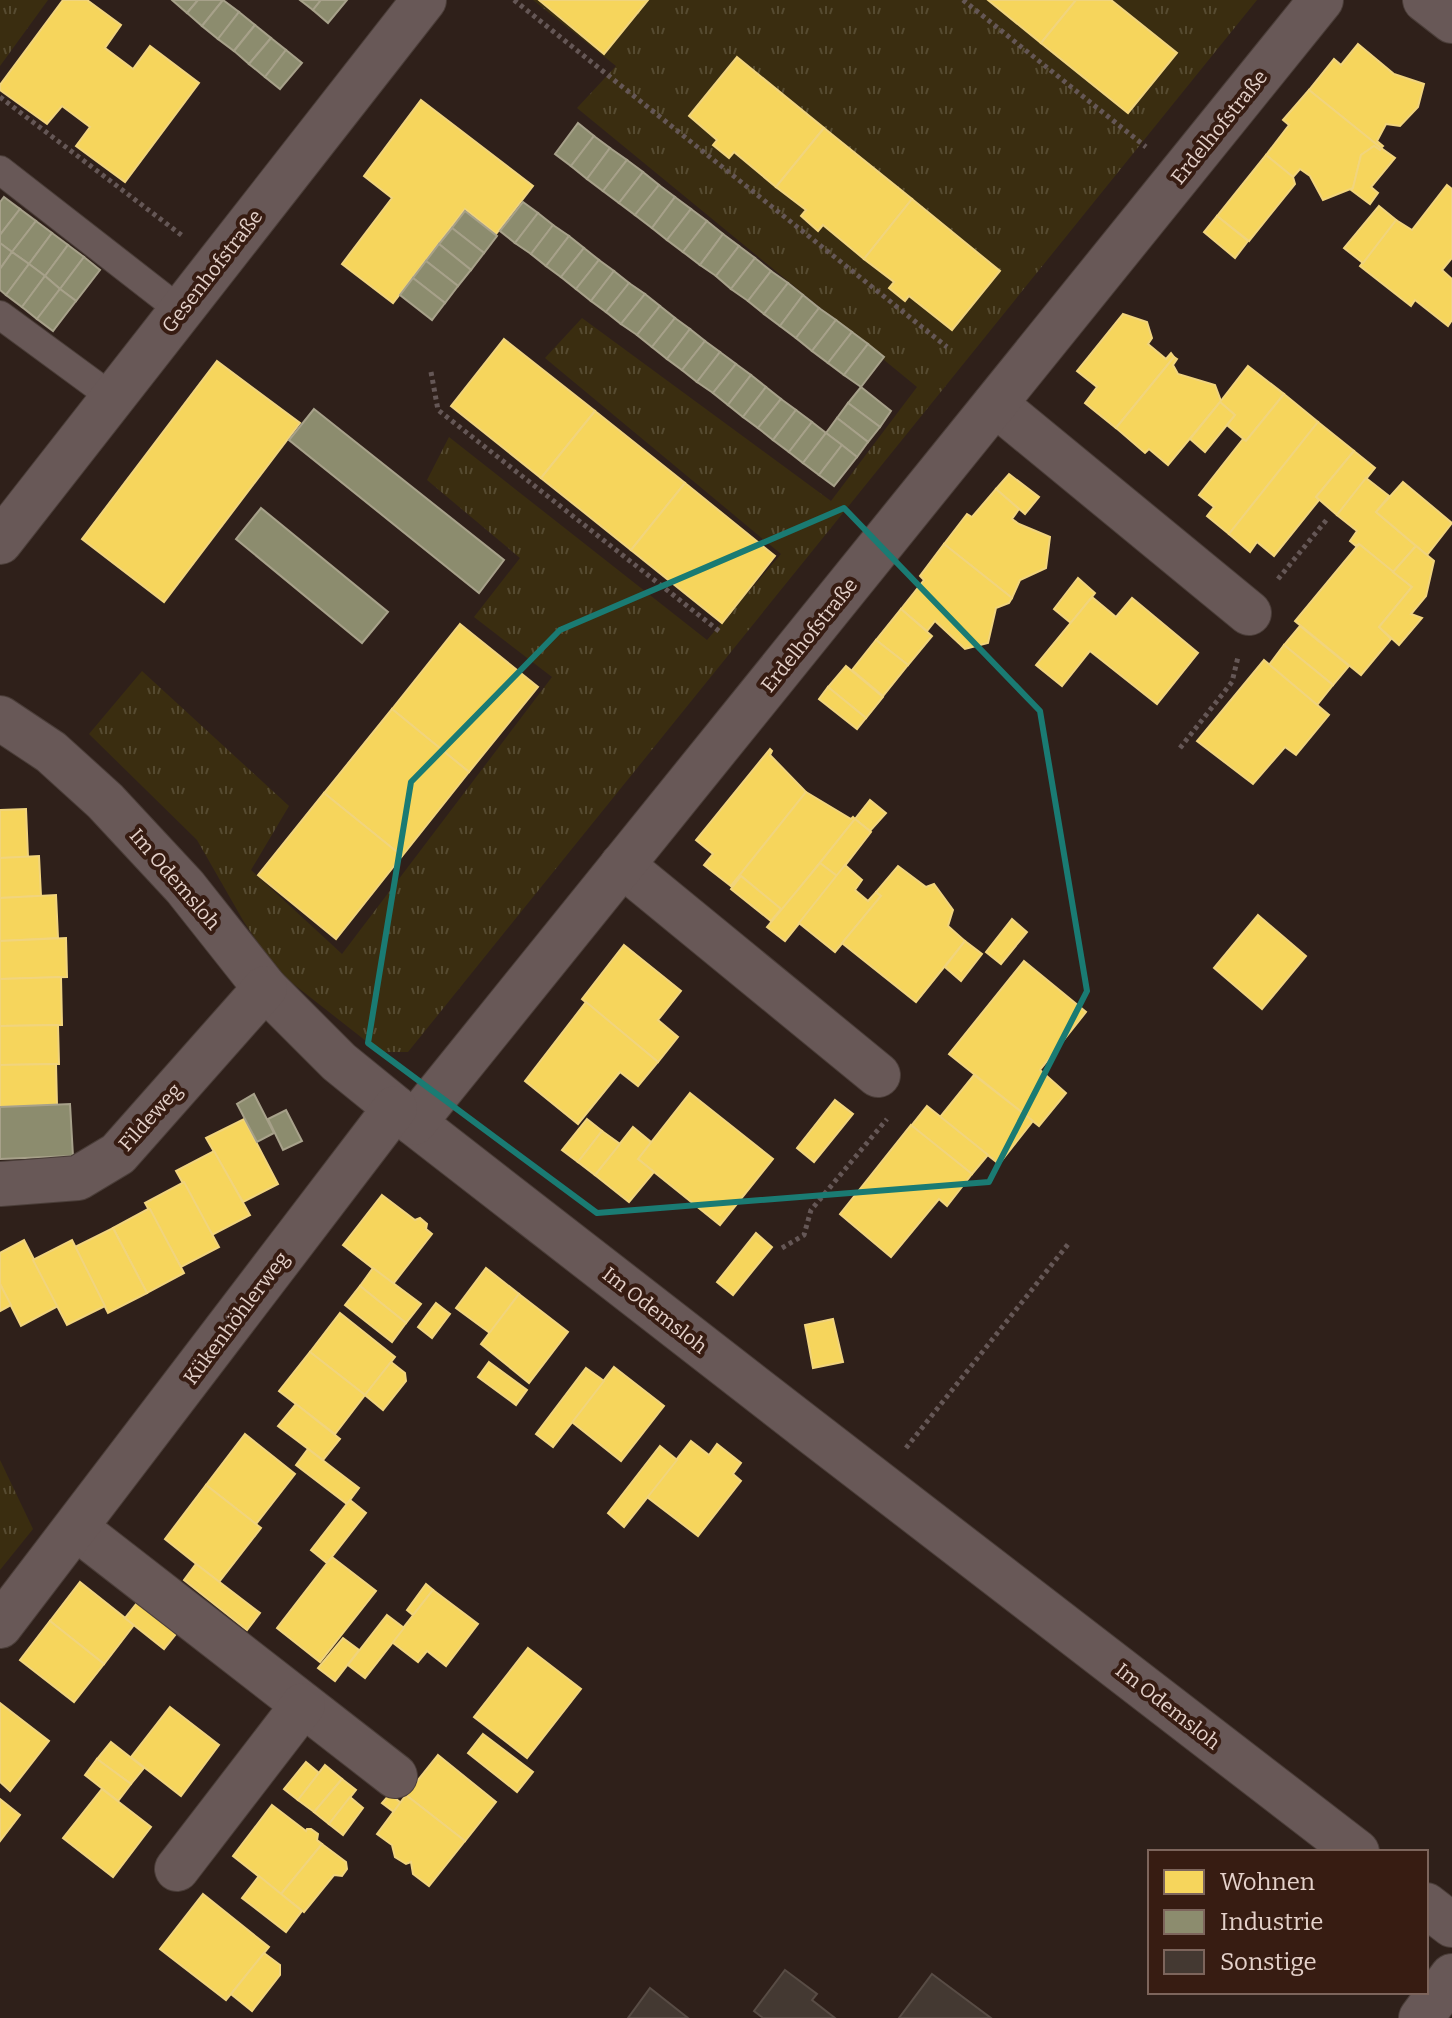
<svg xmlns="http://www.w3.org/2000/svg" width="1452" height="2018" viewBox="0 0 1452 2018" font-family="Bitter,serif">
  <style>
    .grass { fill: url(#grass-tufts) }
    .homes { fill: #f6d55c; stroke: #f1d47d; stroke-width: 2 }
    .industry { fill: #8c8c6e; stroke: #a7a18a; stroke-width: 2 }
    .building { fill: #443932; stroke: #584c45; stroke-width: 2 }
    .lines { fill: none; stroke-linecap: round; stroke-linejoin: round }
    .lane-casing { stroke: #4a3d38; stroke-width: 30 }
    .street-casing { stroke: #4a3d38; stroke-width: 46 }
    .path { stroke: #655756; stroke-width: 5; stroke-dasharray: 4 4; stroke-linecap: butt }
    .lane { stroke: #685857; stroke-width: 28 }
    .street { stroke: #685857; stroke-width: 44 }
    .marked { fill: none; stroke: #1a7b73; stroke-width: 6; stroke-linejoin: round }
    .labels { text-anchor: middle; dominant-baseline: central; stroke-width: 8; stroke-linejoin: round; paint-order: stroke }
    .street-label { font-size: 20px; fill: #e5d2cb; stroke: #371c12 }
  </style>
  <defs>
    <pattern id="grass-tufts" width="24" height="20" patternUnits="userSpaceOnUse" patternTransform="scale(2)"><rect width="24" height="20" fill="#3a2d10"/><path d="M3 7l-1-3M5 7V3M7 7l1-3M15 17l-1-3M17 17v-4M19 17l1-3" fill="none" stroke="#564b31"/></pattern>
  </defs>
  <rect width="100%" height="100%" fill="#2f201a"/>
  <!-- grass -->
  <g class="grass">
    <path d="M0,0h48l-48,66z"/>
    <path d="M533,0h724l-849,1052h-28l-102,-80 -34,-50 -47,-82 -108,-106 53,-63 147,135 -38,64 91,84 210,-277 -78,-60 46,-59 -93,-78 22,-43 258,203 74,-86 -236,-196 37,-40 249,183 86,-114 -340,-279 39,-42z"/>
    <path d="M0,1460l33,69 -33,41z"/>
  </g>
  <!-- homes -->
  <g class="homes">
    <path d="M63,0h24l34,25 -16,23 28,21 17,-23 49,37 -74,99 -49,-36 14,-19 -28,-21 -15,18 -47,-34v-5z"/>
    <path d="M539,0h109l-44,54z"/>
    <path d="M988,0h88l-35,43z"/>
    <path d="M1076,0h35l66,53 -49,60 -87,-70z"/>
    <path d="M1358,44l36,30 30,10 -6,23 -18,19 -14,-2 -9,17 6,5 -2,2 -72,-58 25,-31 7,6z"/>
    <path d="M737,57l87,71 -48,59 -42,-35 -5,6 -16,-13 4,-5 -28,-24z"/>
    <path d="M1309,90l72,58 -1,2 -6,-4 -13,9 -8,33 -30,12 -13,-24 -10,-7 -7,8 -27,-22 23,-30 -6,-5z"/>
    <path d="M421,100l112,86 -37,48 -31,-25 -72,94 -51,-39 50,-66 -28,-22z"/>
    <path d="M824,128l88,71 -48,60 -41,-34 -5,6 -17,-15 5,-6 -30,-23z"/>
    <path d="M1374,146l6,4 1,-2 14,10 -24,29 7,6 -8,11 -19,-14 2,-2 8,-33z"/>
    <path d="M1266,155l27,22 2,7 -46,57 -32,-25z"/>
    <path d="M1447,185l5,4v69l-10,12 10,9v41l-4,6 -33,-26 -4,6 -51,-40 36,-46 16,10z"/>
    <path d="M912,199l88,72 -48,59 -43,-34 -4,5 -16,-13 5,-6 -30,-23z"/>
    <path d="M1379,206l17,14 -33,43 -19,-15z"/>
    <path d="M1217,216l31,25 -13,17 -31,-26z"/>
    <path d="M1123,314l24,8 5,16 -4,6 18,15 5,-6 3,4 -58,71 -31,-25 12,-16 -20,-16z"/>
    <path d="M504,339l91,72 -54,67 -90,-72z"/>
    <path d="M1174,357l3,2 -4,6 5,9 37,11 6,16 -53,64 -19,-16 -4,4 -29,-25z"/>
    <path d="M217,361l83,62 -136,179 -82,-63z"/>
    <path d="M1248,366l36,28 -38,47 -19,-16 8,-10 -15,-13z"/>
    <path d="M1284,394l34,28 -89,112 -22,-18 7,-9 -15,-12 44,-56 3,2z"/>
    <path d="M1220,402l15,13 -30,37 -15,-13z"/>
    <path d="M595,411l90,72 -54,67 -90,-72z"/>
    <path d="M1318,422l36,29 -38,46 3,3 -45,56 -17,-14 -7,10 -21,-18z"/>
    <path d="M1354,451l21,17 -38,47 -21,-18z"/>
    <path d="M1009,474l30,23 -14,17 -29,-25z"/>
    <path d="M1366,478l23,18 -13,16 40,34 -23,26 -34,-28 -3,2 -6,-5 7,-10 -20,-16z"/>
    <path d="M1403,482l49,41 -25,32 -51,-43z"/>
    <path d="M685,483l90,73 -53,67 -91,-73z"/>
    <path d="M996,489l23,20 -7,10 7,5 31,13 -4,31 -26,12 -8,18 -68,-54 23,-30 5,3z"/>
    <path d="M944,544l68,54 -3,5 -13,5 -8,35 -23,6 -30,-28 -8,10 -26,-22 23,-29 -4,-4z"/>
    <path d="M1359,544l53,43 -33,40 12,12 -30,36 -66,-54z"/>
    <path d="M1416,546l18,15 -8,35 -15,18 11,4 -23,27 -20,-18 33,-40 -19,-15z"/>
    <path d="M1078,578l17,15 -24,30 -17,-14z"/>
    <path d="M1092,597l24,20 16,-19 66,55 -41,51 -67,-53 -28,35 -26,-21z"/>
    <path d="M901,609l31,27 -24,29 -32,-25z"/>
    <path d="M460,624l78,63 -69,85 -77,-63z"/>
    <path d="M1300,626l49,40 -16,19 -49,-40z"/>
    <path d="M876,640l32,25 -25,31 -31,-26z"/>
    <path d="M1284,645l49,40 -16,20 -48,-40z"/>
    <path d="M1264,660l65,55 -33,40 -11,-8 -32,37 -56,-43z"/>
    <path d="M846,666l37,31 -17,21 -38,-31z"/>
    <path d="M828,687l38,31 -9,11 -38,-30z"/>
    <path d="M392,709l77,63 -67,84 -78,-63z"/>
    <path d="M770,749l2,2 -2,4 36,37 -75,94 -27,-21 9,-11 -17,-14z"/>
    <path d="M806,792l45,27 2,-2 2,2 -73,91 -41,-34 -9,11 -1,-1z"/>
    <path d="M324,793l78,63 -66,83 -78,-64z"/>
    <path d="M870,800l16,13 -16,18 -15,-12z"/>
    <path d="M26,809l2,48 -28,1v-48z"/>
    <path d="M855,819l16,13 -34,44 -17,-13z"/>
    <path d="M39,856l2,40 -41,2v-40z"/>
    <path d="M820,863l17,13 -52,65 -18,-14z"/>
    <path d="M845,865l17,15 -7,10 13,11 8,-9 5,4 -46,56 -36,-29z"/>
    <path d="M898,866l28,21 8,-3 19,26 -5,16 17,15 -49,61 -74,-59 39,-47 -5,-4z"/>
    <path d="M741,876l40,33 -10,12 -40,-32z"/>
    <path d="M56,895l2,43 -58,3v-43z"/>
    <path d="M1258,915l48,41 -44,53 -48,-41z"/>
    <path d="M1012,919l15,13 -26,32 -15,-12z"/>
    <path d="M66,938l1,39 -67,2v-38z"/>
    <path d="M965,941l17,13 -21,27 -16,-14z"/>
    <path d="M624,945l57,46 -23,29 20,17 -20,25 -76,-63z"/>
    <path d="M1024,961l62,51 -46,58 26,23 -27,33 -90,-72z"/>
    <path d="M61,977l1,48 -62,1v-47z"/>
    <path d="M586,1002l72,60 -20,24 -18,-14 -42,52 -53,-43z"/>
    <path d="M58,1025l1,39 -59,1v-39z"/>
    <path d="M56,1064l1,41 -57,2v-42z"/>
    <path d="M974,1075l59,46 -34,43 -59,-47z"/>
    <path d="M690,1093l83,66 -53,66 -82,-66z"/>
    <path d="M835,1100l18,14 -39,48 -17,-14z"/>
    <path d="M927,1106l61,49 -16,19 -61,-48z"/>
    <path d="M244,1119l34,65 -35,18 -37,-64z"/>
    <path d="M587,1119l15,12 -24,31 -16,-12z"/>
    <path d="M911,1125l61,49 -25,32 -8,-7 -48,58 -51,-43z"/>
    <path d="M633,1127l18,15 -13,17 16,13 -25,30 -34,-27z"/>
    <path d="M602,1131l18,13 -25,31 -17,-13z"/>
    <path d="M214,1151l36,64 -38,20 -36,-64z"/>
    <path d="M184,1182l35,65 -38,20 -36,-64z"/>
    <path d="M382,1195l33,25 5,-2 7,6 -1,5 6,5 -39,50 -50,-39z"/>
    <path d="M148,1209h2l34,64 -37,20 -34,-65z"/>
    <path d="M113,1228l34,65 -39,20 -33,-66z"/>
    <path d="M756,1233l16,14 -39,48 -16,-13z"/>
    <path d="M24,1240l34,66 -37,20 -21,-42v-31z"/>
    <path d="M72,1240l33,66 -38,19 -34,-65z"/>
    <path d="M373,1268l48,36 -15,19 -46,-37z"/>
    <path d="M486,1268l33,26 -29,39 -34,-25z"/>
    <path d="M0,1284l11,21 -11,6z"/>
    <path d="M360,1286l46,37 -14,19 -47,-37z"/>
    <path d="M519,1294l49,38 -39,51 -48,-39z"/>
    <path d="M436,1303l14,11 -18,24 -14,-11z"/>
    <path d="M340,1313l55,44 -30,38 -55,-43z"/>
    <path d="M833,1319l10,43 -30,6 -8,-43z"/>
    <path d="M310,1352l55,43 -30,39 -56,-43z"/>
    <path d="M391,1362l14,11 1,8 -23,29 -18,-15z"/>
    <path d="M489,1362l38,28 -11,15 -38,-28z"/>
    <path d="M614,1367l50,39 -43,55 -49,-39z"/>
    <path d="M586,1368l18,13 -51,66 -17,-13z"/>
    <path d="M296,1404l44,35 -17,21 -45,-34z"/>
    <path d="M245,1434l50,40 -39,50 -50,-39z"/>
    <path d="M691,1441l18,14 8,-11 24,19 -8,11 8,7 -43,55 -51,-39z"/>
    <path d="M660,1446l17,14 -53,67 -16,-14z"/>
    <path d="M308,1449l51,39 -12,16 -51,-39z"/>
    <path d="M206,1485l55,43 -42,54 -54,-43z"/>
    <path d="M350,1500l16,13 -39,50 -16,-13z"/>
    <path d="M332,1557l44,34 -56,71 -43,-34z"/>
    <path d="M196,1564l64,49 -13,17 -63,-50z"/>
    <path d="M80,1582l54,43 -30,39 -54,-43z"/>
    <path d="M426,1584l7,6 -20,25 -6,-5z"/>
    <path d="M433,1590l45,34 -32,42 -19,-15 -9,11 -26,-20z"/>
    <path d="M137,1603l39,31 -12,15 -39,-31z"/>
    <path d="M387,1615l17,13 -39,50 -17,-13z"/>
    <path d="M50,1621l54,43 -30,38 -54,-42z"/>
    <path d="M343,1638l16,12 -24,31 -17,-13z"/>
    <path d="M528,1648l53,41 -54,69 -53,-41z"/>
    <path d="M0,1703l49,38 -39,50 -10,-9z"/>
    <path d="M170,1707l49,38 -38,51 -50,-39z"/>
    <path d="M483,1734l50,38 -16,20 -49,-39z"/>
    <path d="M111,1742l33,26 -13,16 -34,-25z"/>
    <path d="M438,1755l58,47 -31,39 -59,-46z"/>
    <path d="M97,1759l34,25 -13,17 -33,-26z"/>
    <path d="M306,1762l13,11 -21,27 -14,-11z"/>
    <path d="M325,1765l17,14 -28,33 -16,-12z"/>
    <path d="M342,1779l14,11 -27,34 -15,-12z"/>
    <path d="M102,1789l49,38 -38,50 -50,-39z"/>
    <path d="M390,1794l11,9 -7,9 -12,-9z"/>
    <path d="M406,1795l59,46 -36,45 -16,-12 -2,-12 -5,2 -11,-7 -3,-12 -15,-11z"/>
    <path d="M350,1797l13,11 -20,27 -14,-11z"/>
    <path d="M0,1799l20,16 -20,26z"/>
    <path d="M272,1805l34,26 1,-2h4l7,5 -1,6 5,4 -41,50 -48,-38z"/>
    <path d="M322,1844l24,18 1,7 -5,7 -8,-1 -30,37 -23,-18z"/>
    <path d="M259,1876l43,35 -16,21 -44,-34z"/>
    <path d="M203,1894l66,53 -43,53 -66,-51z"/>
    <path d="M264,1953l16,12v10l-28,36 -21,-17z"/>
  </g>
  <!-- industry -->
  <g class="industry">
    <path d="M172,0h26l-11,13z"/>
    <path d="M198,0h25l-21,26 -15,-13z"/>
    <path d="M223,0l16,12 -21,27 -16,-13z"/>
    <path d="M300,0h21l-8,10z"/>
    <path d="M321,0h26l-19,23 -15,-13z"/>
    <path d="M239,12l16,13 -21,26 -16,-12z"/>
    <path d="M255,25l16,13 -22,26 -15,-13z"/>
    <path d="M271,38l15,12 -21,27 -16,-13z"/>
    <path d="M286,50l16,13 -22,26 -15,-12z"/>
    <path d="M578,123l16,13 -23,30 -16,-12z"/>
    <path d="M594,136l16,12 -23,31 -16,-13z"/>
    <path d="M610,148l17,12 -24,31 -16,-12z"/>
    <path d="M627,160l16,12 -24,31 -16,-12z"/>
    <path d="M643,172l16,13 -24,30 -16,-12z"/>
    <path d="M659,185l16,12 -23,31 -17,-13z"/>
    <path d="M4,197l16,12 -20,26v-33z"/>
    <path d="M675,197l16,12 -24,31 -15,-12z"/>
    <path d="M523,202l15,11 -23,30 -15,-12z"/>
    <path d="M20,209l16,12 -24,31 -12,-9v-8z"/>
    <path d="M691,209l16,12 -24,31 -16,-12z"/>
    <path d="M465,211l32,25 -13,17 -32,-25z"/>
    <path d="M538,213l15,12 -22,29 -16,-11z"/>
    <path d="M36,221l16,12 -23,31 -17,-12z"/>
    <path d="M707,221l16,13 -23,31 -17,-13z"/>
    <path d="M553,225l16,11 -23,30 -15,-12z"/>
    <path d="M452,228l32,25 -13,17 -32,-26z"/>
    <path d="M52,233l16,12 -23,31 -16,-12z"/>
    <path d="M723,234l16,12 -23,30 -16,-11z"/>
    <path d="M569,236l15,12 -23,29 -15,-11z"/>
    <path d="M0,243l12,9 -12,17z"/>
    <path d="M439,244l32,26 -13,16 -32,-25z"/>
    <path d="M68,245l16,12 -24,32 -15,-13z"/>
    <path d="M739,246l16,12 -24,31 -15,-13z"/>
    <path d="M584,248l15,12 -23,29 -15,-12z"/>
    <path d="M12,252l17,12 -23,31 -6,-5v-21z"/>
    <path d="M84,257l16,13 -24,31 -16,-12z"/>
    <path d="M755,258l16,13 -23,30 -17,-12z"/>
    <path d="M599,260l15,11 -23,30 -15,-12z"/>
    <path d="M426,261l32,25 -13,17 -32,-25z"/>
    <path d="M29,264l16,12 -23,31 -16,-12z"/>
    <path d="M614,271l15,12 -23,29 -15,-11z"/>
    <path d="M771,271l17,12 -24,31 -16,-13z"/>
    <path d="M45,276l15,13 -23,30 -15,-12z"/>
    <path d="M413,278l32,25 -13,17 -32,-25z"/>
    <path d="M629,283l16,11 -24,30 -15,-12z"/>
    <path d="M788,283l15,12 -23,31 -16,-12z"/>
    <path d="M60,289l16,12 -23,30 -16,-12z"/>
    <path d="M645,294l15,12 -23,29 -16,-11z"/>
    <path d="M803,295l16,13 -23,30 -16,-12z"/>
    <path d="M660,306l15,12 -23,29 -15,-12z"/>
    <path d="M819,308l17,12 -24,31 -16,-13z"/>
    <path d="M675,318l15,11 -23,30 -15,-12z"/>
    <path d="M836,320l16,12 -24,31 -16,-12z"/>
    <path d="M690,329l15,12 -23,29 -15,-11z"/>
    <path d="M852,332l16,12 -24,31 -16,-12z"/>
    <path d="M705,341l15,11 -23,30 -15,-12z"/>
    <path d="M868,344l16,13 -23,30 -17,-12z"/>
    <path d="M720,352l16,12 -23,29 -16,-11z"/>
    <path d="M736,364l15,11 -23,30 -15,-12z"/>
    <path d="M751,375l15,12 -23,30 -15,-12z"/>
    <path d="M766,387l15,12 -23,29 -15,-11z"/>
    <path d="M861,387l30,24 -11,16 -32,-24z"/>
    <path d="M781,399l15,11 -23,30 -15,-12z"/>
    <path d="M848,403l32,24 -12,15 -31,-24z"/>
    <path d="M314,409l190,151 -25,33 -190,-153z"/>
    <path d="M796,410l16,12 -23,30 -16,-12z"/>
    <path d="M837,418l31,24 -11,15 -31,-24z"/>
    <path d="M812,422l14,11 -23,30 -14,-11z"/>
    <path d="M826,433l16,12 -23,30 -16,-12z"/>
    <path d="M842,445l15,12 -23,29 -15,-11z"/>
    <path d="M261,508l127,104 -26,31 -126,-104z"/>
    <path d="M254,1094l20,39 -17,9 -20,-38z"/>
    <path d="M70,1104l3,52 -73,3v-52z"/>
    <path d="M286,1110l16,31 -19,9 -15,-31z"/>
  </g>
  <!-- building -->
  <g class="building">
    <path d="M785,1970l32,24 -5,6 23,18h-72l-9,-7z"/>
    <path d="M932,1974l59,44h-92z"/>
    <path d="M650,1988l38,30h-60z"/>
  </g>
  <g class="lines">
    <!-- lane casing -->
    <g class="lane-casing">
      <g id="lane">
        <path d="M0,170l181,141"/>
        <path d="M0,315l113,83"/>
      </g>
    </g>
    <!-- street casing -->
    <g class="street-casing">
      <g id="street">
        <path d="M1425,0l27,21"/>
        <path d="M995,404l254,209"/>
        <path d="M0,542l424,-542"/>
        <path d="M0,718l51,34 54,49 80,86 80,101 74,74 75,61 394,306 549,423"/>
        <path d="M622,865l256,210"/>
        <path d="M414,1123l907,-1123"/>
        <path d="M0,1184l78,-6 40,-24 147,-166"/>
        <path d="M76,1528l319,248"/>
        <path d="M0,1626l395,-518"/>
        <path d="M177,1869l126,-164"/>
        <path d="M1426,1905l26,20"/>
        <path d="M1421,2018l31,-42"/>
      </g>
    </g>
    <!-- path -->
    <g class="path">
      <path d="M514,0l433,347"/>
      <path d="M963,0l183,147"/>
      <path d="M0,97l184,140"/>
      <path d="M431,372l7,38 281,221"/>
      <path d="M1278,579l50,-61"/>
      <path d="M1180,748l52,-66 6,-25"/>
      <path d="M782,1248l22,-13 7,-25 76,-91"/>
      <path d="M906,1448l163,-205"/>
    </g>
    <!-- lane -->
    <use href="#lane" class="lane"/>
    <!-- street -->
    <use href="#street" class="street"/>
  </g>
  <!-- marked area -->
  <path class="marked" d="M844,508l196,203 47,280 -98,191 -392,31 -229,-170 43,-261 149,-152z"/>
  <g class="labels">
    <!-- street labels -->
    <g class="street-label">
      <text transform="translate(1219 127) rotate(-51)">Erdelhofstraße</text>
      <text transform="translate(212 271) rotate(-52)">Gesenhofstraße</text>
      <text transform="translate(809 635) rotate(-51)">Erdelhofstraße</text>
      <text transform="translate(175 879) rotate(49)">Im Odemsloh</text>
      <text transform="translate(150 1117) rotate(-48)">Fildeweg</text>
      <text transform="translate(655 1310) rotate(38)">Im Odemsloh</text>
      <text transform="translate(236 1318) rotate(-53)">Kükenhöhlerweg</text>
      <text transform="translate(1168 1706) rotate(38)">Im Odemsloh</text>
    </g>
  </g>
  <!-- legend -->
  <rect x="1148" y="1850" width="280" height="144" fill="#371c12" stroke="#7d655c" stroke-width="2"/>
  <rect x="1164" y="1870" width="40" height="24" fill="#f6d55c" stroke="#7d655c" stroke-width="2"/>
  <text x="1220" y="1890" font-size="24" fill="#e5d2cb">Wohnen</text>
  <rect x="1164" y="1910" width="40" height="24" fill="#8c8c6e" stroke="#7d655c" stroke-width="2"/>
  <text x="1220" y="1930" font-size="24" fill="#e5d2cb">Industrie</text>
  <rect x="1164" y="1950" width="40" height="24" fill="#443932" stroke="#7d655c" stroke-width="2"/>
  <text x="1220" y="1970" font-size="24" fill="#e5d2cb">Sonstige</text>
</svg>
